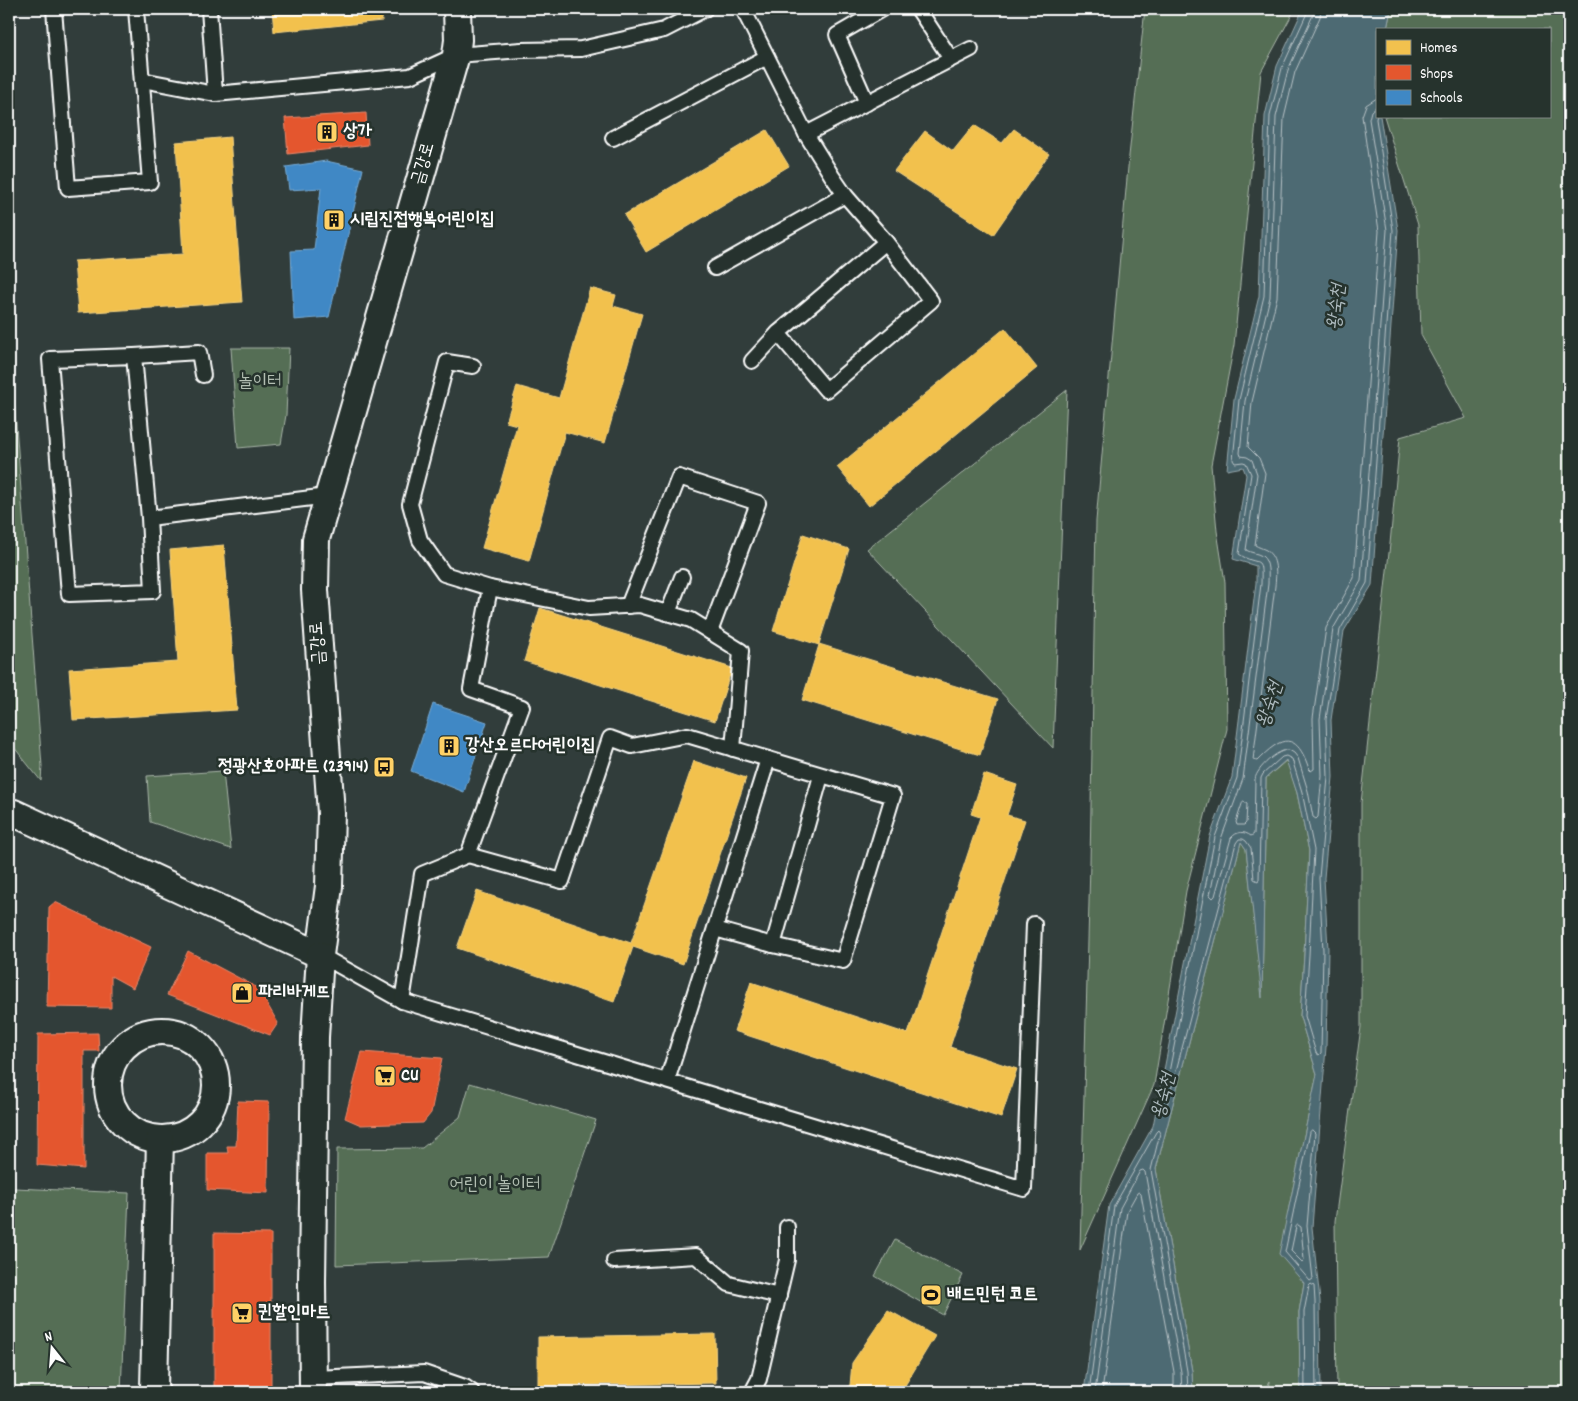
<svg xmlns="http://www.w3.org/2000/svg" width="1578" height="1401" viewBox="0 0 1578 1401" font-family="Dekko,'Poor Story',sans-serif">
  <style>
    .green { fill: #546e54; stroke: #aab6aa }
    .water { fill: #4e6a73; stroke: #95a6ab }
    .homes { fill: #f2c14e; stroke: #f6d483 }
    .shops { fill: #e4572e; stroke: #ec896d }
    .schools { fill: #3f88c5; stroke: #79acd6 }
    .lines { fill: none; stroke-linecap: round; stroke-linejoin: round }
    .shore { stroke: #b8c3c7; stroke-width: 1 }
    .service-casing { stroke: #fff; stroke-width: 18 }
    .minor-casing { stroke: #fff; stroke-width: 30 }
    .service { stroke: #26332d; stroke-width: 14 }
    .minor { stroke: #26332d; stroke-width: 26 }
    .labels { text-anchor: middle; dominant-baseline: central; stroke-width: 5; stroke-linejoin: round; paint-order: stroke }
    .poi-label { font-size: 18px; font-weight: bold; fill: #fff; stroke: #26332d; text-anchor: start }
    .street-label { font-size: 18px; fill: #fff; stroke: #26332d }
    .park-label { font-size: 18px; fill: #b2beb2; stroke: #26332d }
    .water-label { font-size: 19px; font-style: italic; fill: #afbcc0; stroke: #26332d }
  </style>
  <rect width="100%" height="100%" fill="#313d3b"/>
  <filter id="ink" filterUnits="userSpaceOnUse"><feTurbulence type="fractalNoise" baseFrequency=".02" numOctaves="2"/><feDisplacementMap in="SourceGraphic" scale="10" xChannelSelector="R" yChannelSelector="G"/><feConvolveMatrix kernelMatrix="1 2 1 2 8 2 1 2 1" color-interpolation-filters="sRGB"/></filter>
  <g filter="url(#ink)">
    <!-- green -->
    <g class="green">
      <path d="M1145,9h150l-34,63 -27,273 -23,120 6,66 8,51 2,147 -41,162 -32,194 -74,165 10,-387 6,-342 33,-365z"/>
      <path d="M1391,9h178v1383h-232l-2,-171 26,-194v-224l29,-259 10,-107 66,-19 -45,-83 -3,-110 -34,-109h165v-87h-162z"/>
      <path d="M9,333l33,433 -1,15 -32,-40z"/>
      <path d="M231,348h58l-3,67 -5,29 -43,4z"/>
      <path d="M1067,390l-14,358 -186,-199z"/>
      <path d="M1287,760l10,33 12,58 -5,104 -4,62 17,57 -29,138 16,71 -5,29 1,80h-31l1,-11 -6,11h-71l-1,-21 -36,-202 85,-327 5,7 16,143 4,-214z"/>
      <path d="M223,771l8,78 -81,-27 -3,-46z"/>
      <path d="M470,1083l126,37 -47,137 -213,8 1,-116 85,-1 38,-31z"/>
      <path d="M14,1188l115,5 -8,199h-112v-98z"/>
      <path d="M895,1240l68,35 -20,40 -68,-39z"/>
    </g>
    <!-- water -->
    <path class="water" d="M1303,9h88l-4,20h-10v87h3l18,114 -26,355 -28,46 -13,89 2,57 -9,101 4,71 -2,98 -14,180 8,74 1,91h-21l-1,-80 5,-29 -25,-29 38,-180 -17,-57 4,-62 5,-104 -12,-58 -11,-33 -20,18 -4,220 -16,-149 -5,-7 -85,327 36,202 1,21h-109l25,-187 44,-79 57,-290 22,-59 24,-194v-17l-23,-7 13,-84 -3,-8 -16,3 7,-71 25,-103 6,-180 12,-50z"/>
    <!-- homes -->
    <g class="homes">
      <path d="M272,9h109l1,12 -108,11z"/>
      <path d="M974,125l28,18 12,-14 35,25 -56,81 -99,-64 31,-40 28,20z"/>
      <path d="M767,130l22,36 -143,86 -22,-37z"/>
      <path d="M230,137l12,165 -164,11 -4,-52 109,-7 -7,-112z"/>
      <path d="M590,288l26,7 -3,11 29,8 -37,129 -40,-11 -36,129 -47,-13 35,-123 -11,-3 11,-36 42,12z"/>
      <path d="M1005,328l32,40 -168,138 -32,-39z"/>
      <path d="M803,534l46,15 -30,95 179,55 -18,56 -178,-55 17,-55 -46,-14z"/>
      <path d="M224,545l13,165 -164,10 -4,-51 109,-7 -8,-112z"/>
      <path d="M540,608l192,60 -17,53 -191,-60z"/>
      <path d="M694,761l52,17 -63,186 -50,-17 -19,55 -157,-54 20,-57 154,52z"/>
      <path d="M984,774l33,11 -10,30 18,5 -75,227 67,22 -16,49 -267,-87 17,-49 157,52 72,-217 -9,-3z"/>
      <path d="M888,1310l47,26 -34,56h-57v-1l6,-6 2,-22z"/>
      <path d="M715,1334l1,49 -178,3v-49z"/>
    </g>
    <!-- shops -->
    <g class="shops">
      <path d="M366,113l2,32 -80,9 -3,-36z"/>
      <path d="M55,902l96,45 -18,41 -22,-12v32l-64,-1 2,-100z"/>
      <path d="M188,951l70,37 20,35 -8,12 -103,-40z"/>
      <path d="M98,1033l1,18h-15v118l-47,-4 1,-131z"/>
      <path d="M362,1052l80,6 -11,55 -8,10 -62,2 -16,-7z"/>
      <path d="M238,1101l31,1 -1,91 -61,-3v-37h21l-1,-7h9z"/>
      <path d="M214,1233l57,1v158h-57z"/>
    </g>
    <!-- schools -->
    <g class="schools">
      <path d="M326,161l37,8 -34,148 -35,3 -3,-69 23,-1 7,-62 -32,2 -3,-23z"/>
      <path d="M433,704l54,18 -23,70 -53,-21z"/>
    </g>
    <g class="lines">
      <!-- shore -->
      <g class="shore">
        <path d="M1307,9v4l-25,55 -12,48 -6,180 -25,104 -6,60 2,3 8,-1 3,1 5,11 -12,80c20,14 23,-2 22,30l-24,194 -22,59 -53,271 2,3 2,-2 70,-266 3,-4h4l3,2 5,7 3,31 4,2 1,-2 2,-101 2,-4 19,-17 4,-1 6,3 10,33 12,58 -5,105 -4,61 11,37 3,2 2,-2 2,-103 -4,-72 9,-101 -2,-58 14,-89 27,-47 26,-353 -17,-111 1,-5"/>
        <path d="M1314,9l-1,6 -25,55 -12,47 -6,180 -25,104 -5,52 1,3 6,1 5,3 5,14 -11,76c5,3 11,3 16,6 8,6 6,19 6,28l-25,195 -22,60 -11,56 3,3 2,-2 16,-58c6,-7 13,-7 20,-2l3,-2 1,-55c2,-11 23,-30 34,-29l5,3 4,5 10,33 5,26 3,2 2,-2 4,-41 -2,-57 13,-90 28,-48 26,-351 -18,-111 2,-8 6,-5"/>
        <path d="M1321,9l-1,8 -25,55 -11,46 -7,179 -25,105 -4,45 11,11 6,15 -10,72c3,2 7,3 11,5 12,8 10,24 9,36l-22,174 4,1c5,-5 11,-11 17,-15 21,-15 30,8 35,23l2,2 3,-2 -1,-51 13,-90 28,-50 25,-347 -17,-115 4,-11 11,-7"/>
        <path d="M1244,802l3,2 -1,19 -2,2h-7l-1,-3 6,-18z"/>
        <path d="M1312,1130l3,3 -8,93 6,53 -3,2 -25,-29 25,-120z"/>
        <path d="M1298,1225l3,2 3,33 -2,2 -11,-11 5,-24z"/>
        <path d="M1089,1392l25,-186 42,-74 2,-2 2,3 -9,37 36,201 1,21"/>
        <path d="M1095,1392l25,-184 20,-37 3,-1 2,2 36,200 1,20"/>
        <path d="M1102,1392l25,-181 10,-18 2,-1 2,2 33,178v20"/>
        <path d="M1305,1392l-1,-80 5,-26 2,-2 3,2 1,16 1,90"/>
      </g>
      <!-- service casing -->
      <g class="service-casing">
        <g id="service">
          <path d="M54,9l14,179 82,-6 -14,-173"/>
          <path d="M209,9l6,85"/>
          <path d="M743,9l63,125 26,42 13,19 41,47 45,59 -105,89 -48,-57 108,-91"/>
          <path d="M918,9l33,50"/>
          <path d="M142,80l73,14 195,-18 46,-21 65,-5 60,-1 83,-19 41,-21"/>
          <path d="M867,103l-30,-68 45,-26"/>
          <path d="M806,134l165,-85"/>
          <path d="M613,138l154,-81"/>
          <path d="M715,268l130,-73"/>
          <path d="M134,356l65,-4 4,23"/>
          <path d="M752,361l26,-28"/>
          <path d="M149,518l4,73 -84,3 -19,-235 84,-3 15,162 179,-22"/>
          <path d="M490,588l99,20 51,-3 51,15 50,31 -8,98"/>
          <path d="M628,606l51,-129 79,26 -48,129"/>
          <path d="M668,613l14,-36"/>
          <path d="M468,855l94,26 48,-143 22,8 55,-11 81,24"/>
          <path d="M715,929l58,16"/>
          <path d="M320,955l82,46 622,188 10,-265"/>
          <path d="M402,1001l20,-127 46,-19 54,-148 -51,-18 19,-101 -46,-14 -24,-34 -10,-36 37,-142 26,4"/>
          <path d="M667,1081l101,-322 125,37 -50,165 -70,-16 48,-169"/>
          <path d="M614,1261l82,-5 33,28 50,12"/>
          <path d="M314,1378l110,-5 41,14 7,5"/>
          <path d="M752,1392l7,-13 28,-119v-33"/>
        </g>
      </g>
      <!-- minor casing -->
      <g class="minor-casing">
        <g id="minor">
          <path d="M9,813h5l306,142 9,-69 2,-73 -16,-223 1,-51 140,-484 2,-15 -1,-31"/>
          <circle cx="162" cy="1085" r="54"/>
          <path d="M156,1392l-2,-4 6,-249"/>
          <path d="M313,1392l-1,-110 3,-245 5,-82"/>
        </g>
      </g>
      <!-- service -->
      <use href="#service" class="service"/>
      <!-- minor -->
      <use href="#minor" class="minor"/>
    </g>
  </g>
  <!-- icons -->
  <defs>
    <g id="building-square" transform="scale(1.125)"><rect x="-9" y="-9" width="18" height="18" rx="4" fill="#ffd166" stroke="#26332d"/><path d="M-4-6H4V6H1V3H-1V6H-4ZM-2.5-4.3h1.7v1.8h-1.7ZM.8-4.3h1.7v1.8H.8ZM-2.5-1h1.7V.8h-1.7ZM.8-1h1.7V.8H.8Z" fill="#111"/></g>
    <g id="bus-square" transform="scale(1.125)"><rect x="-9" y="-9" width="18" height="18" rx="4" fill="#ffd166" stroke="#26332d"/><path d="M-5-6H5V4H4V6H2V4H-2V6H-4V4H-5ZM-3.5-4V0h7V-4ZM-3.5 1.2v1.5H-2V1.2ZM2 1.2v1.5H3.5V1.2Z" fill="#111"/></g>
    <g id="shop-square" transform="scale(1.125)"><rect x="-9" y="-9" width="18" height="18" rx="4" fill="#ffd166" stroke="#26332d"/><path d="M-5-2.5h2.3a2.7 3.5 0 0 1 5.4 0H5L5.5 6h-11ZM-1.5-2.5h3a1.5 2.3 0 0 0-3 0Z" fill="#111"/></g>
    <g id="supermarket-square" transform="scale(1.125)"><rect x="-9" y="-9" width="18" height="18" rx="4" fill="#ffd166" stroke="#26332d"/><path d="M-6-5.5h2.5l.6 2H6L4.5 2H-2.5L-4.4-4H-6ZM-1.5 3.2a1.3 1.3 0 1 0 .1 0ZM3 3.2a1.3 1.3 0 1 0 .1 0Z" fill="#111"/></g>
    <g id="stadium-square" transform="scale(1.125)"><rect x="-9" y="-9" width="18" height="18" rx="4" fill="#ffd166" stroke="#26332d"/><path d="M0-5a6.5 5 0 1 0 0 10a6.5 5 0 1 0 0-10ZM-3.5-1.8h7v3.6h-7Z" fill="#111"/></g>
  </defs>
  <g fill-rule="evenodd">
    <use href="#building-square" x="327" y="132"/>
    <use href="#building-square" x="334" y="220"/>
    <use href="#building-square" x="449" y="746"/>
    <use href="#bus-square" x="384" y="767"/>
    <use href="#shop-square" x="242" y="993"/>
    <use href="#supermarket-square" x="385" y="1076"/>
    <use href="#stadium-square" x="931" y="1295"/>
    <use href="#supermarket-square" x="242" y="1313"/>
  </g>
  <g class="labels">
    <!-- poi labels -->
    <g class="poi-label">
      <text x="343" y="132">상가</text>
      <text x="350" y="220">시립진접행복어린이집</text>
      <text x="465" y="746">강산오르다어린이집</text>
      <text x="368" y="767" text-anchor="end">정광산호아파트 (23914)</text>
      <text x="258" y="993">파리바게뜨</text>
      <text x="401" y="1076">CU</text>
      <text x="947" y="1295">배드민턴 코트</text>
      <text x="258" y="1313">퀸할인마트</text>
    </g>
    <!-- street labels -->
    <g class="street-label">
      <text transform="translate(424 164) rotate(-74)">금강로</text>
      <text transform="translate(319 643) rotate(-94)">금강로</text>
    </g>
    <!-- park labels -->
    <g class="park-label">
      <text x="260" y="382">놀이터</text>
      <text x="495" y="1185">어린이 놀이터</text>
    </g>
    <!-- water labels -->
    <g class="water-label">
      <text transform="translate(1338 307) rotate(-84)">왕숙천</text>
      <text transform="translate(1271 705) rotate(-72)">왕숙천</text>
      <text transform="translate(1165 1096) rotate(-76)">왕숙천</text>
    </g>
  </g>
  <!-- margin -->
  <rect width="1578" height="1401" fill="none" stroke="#26332d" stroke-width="30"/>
  <rect x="15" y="15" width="1548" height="1371" fill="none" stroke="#fff" stroke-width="2" filter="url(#ink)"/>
  <!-- legend -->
  <rect x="1376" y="28" width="175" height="90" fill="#26332d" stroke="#7d8581"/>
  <rect x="1386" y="40" width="25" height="15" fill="#f2c14e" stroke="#7d8581"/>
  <text x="1420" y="52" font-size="15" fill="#ffffff">Homes</text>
  <rect x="1386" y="65" width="25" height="15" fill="#e4572e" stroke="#7d8581"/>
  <text x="1420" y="78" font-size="15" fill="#ffffff">Shops</text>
  <rect x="1386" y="90" width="25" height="15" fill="#3f88c5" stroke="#7d8581"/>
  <text x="1420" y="102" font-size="15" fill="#ffffff">Schools</text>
  <!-- north arrow -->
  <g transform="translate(52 1348) rotate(343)" stroke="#26332d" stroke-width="4" paint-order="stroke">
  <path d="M0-4L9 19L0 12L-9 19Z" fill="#ffffff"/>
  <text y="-8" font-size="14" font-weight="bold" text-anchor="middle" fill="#ffffff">N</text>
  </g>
</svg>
